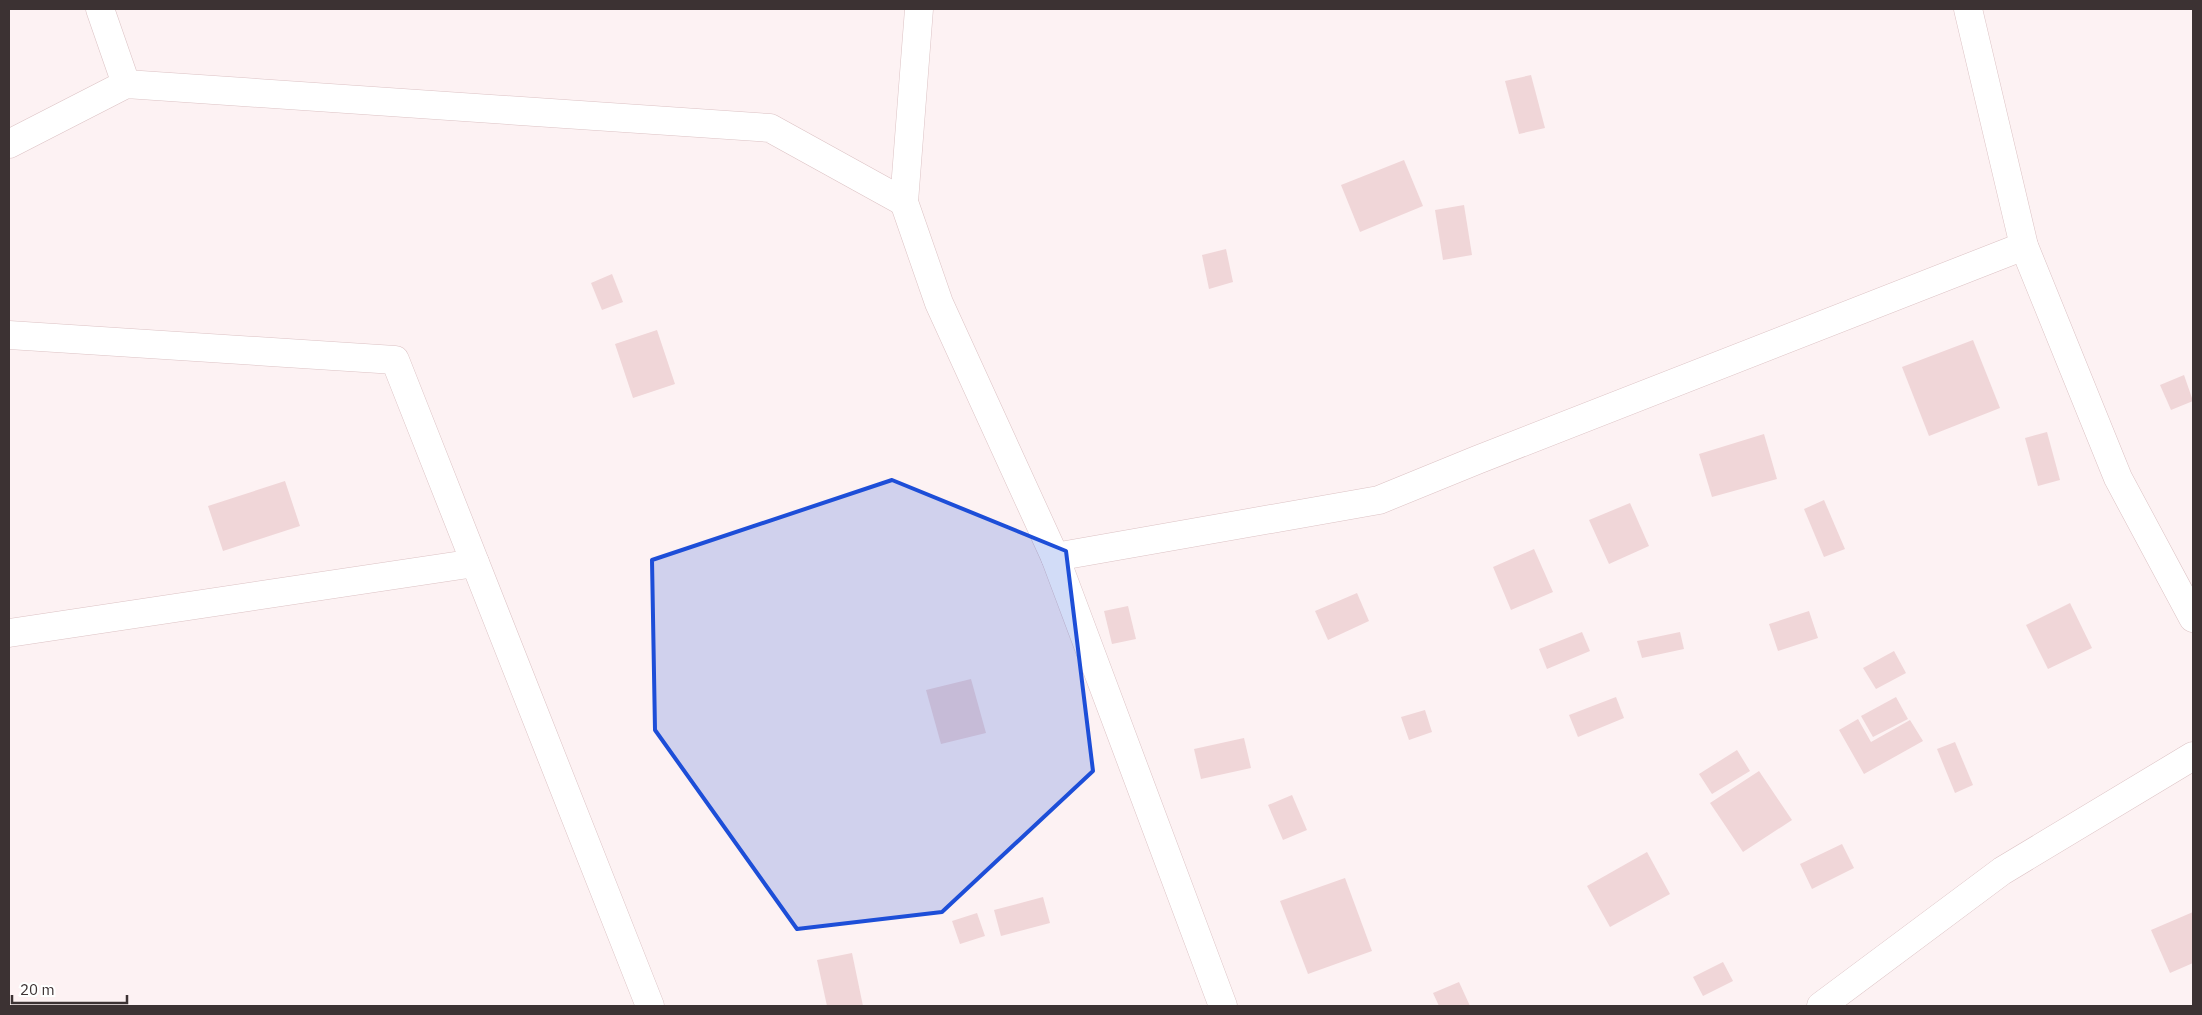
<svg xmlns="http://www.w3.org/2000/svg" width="2202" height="1015" viewBox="0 0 2202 1015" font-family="'IBM Plex Sans',sans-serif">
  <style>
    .building { fill: #f0d6d8 }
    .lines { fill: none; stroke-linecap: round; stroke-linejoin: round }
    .street-casing { stroke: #dcc2c4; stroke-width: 29 }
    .street { stroke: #fff; stroke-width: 28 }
    .marked { fill: #1d4ed8; fill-opacity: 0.2; stroke: #1d4ed8; stroke-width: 4; stroke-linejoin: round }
  </style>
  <rect width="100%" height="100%" fill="#fdf2f3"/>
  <!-- building -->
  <g class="building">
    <path d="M1531,75l14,53 -26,6 -14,-53z"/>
    <path d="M1404,160l19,46 -63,26 -19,-47z"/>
    <path d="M1464,205l8,50 -29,5 -8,-50z"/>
    <path d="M1226,249l7,33 -24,7 -7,-34z"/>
    <path d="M612,274l11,28 -21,8 -11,-27z"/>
    <path d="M657,330l18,54 -42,14 -18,-54z"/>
    <path d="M1973,340l27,68 -71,28 -27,-69z"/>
    <path d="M2184,375l9,26 -22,9 -11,-25z"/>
    <path d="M2047,432l13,48 -22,6 -13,-48z"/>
    <path d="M1764,434l13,45 -65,18 -13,-43z"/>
    <path d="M285,481l15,45 -77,25 -15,-45z"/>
    <path d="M1824,500l21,49 -21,8 -20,-48z"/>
    <path d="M1630,503l19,43 -40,18 -20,-44z"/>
    <path d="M1534,549l19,43 -42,18 -18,-43z"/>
    <path d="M1357,593l12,28 -41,19 -13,-29z"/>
    <path d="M2070,603l22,45 -44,21 -22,-44z"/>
    <path d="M1128,606l8,33 -24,5 -8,-33z"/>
    <path d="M1809,611l9,27 -40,13 -9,-27z"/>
    <path d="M1582,632l8,19 -43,18 -8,-20z"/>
    <path d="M1680,632l4,17 -42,9 -5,-17z"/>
    <path d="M1894,651l12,22 -30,16 -13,-21z"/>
    <path d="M971,679l15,54 -45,11 -15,-54z"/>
    <path d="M1616,697l8,21 -46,19 -9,-22z"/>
    <path d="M1896,697l12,22 -35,18 -12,-21z"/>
    <path d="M1425,710l7,22 -23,8 -8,-23z"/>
    <path d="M1858,719l13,23 39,-22 13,21 -59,33 -25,-44z"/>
    <path d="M1244,738l7,30 -50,11 -7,-30z"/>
    <path d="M1955,742l18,43 -18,8 -18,-44z"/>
    <path d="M1737,750l13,21 -38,23 -13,-20z"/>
    <path d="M1759,771l33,49 -49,32 -33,-49z"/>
    <path d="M1292,795l15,35 -24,10 -15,-35z"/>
    <path d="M1842,844l12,24 -42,21 -12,-25z"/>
    <path d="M1647,852l23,42 -60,33 -23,-41z"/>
    <path d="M1345,878l27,73 -64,23 -28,-73z"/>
    <path d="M1043,897l7,26 -49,13 -7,-26z"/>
    <path d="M2193,912v51l-23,10 -19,-43z"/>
    <path d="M977,913l8,23 -25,8 -8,-23z"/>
    <path d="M852,953l11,53h-36l-10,-46z"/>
    <path d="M1723,962l10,19 -30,15 -10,-19z"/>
    <path d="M1459,982l11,24h-31l-6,-13z"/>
  </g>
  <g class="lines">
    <!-- street casing -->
    <g class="street-casing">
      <g id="street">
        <path d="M100,9l26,75"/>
        <path d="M919,9l-15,193 35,101 116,254 168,449"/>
        <path d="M1968,9l56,237 94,232 75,140"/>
        <path d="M9,144l117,-60 644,44 134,74"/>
        <path d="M9,335l386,25 255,646"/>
        <path d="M1055,557l324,-57 98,-40 547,-214"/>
        <path d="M9,633l466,-70"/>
        <path d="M1821,1006l181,-135 191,-115"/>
      </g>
    </g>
    <!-- street -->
    <use href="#street" class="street"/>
  </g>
  <!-- marked area -->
  <path class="marked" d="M892,480l174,71 27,220 -151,141 -145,17 -142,-199 -3,-170z"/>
  <!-- border -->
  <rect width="2202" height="1015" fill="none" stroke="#3c3233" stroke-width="20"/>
  <!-- scale -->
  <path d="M12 995v8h115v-8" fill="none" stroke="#3c3233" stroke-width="2.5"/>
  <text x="20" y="995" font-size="15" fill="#3c3233" stroke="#ffffff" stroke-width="4" paint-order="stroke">20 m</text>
</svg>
